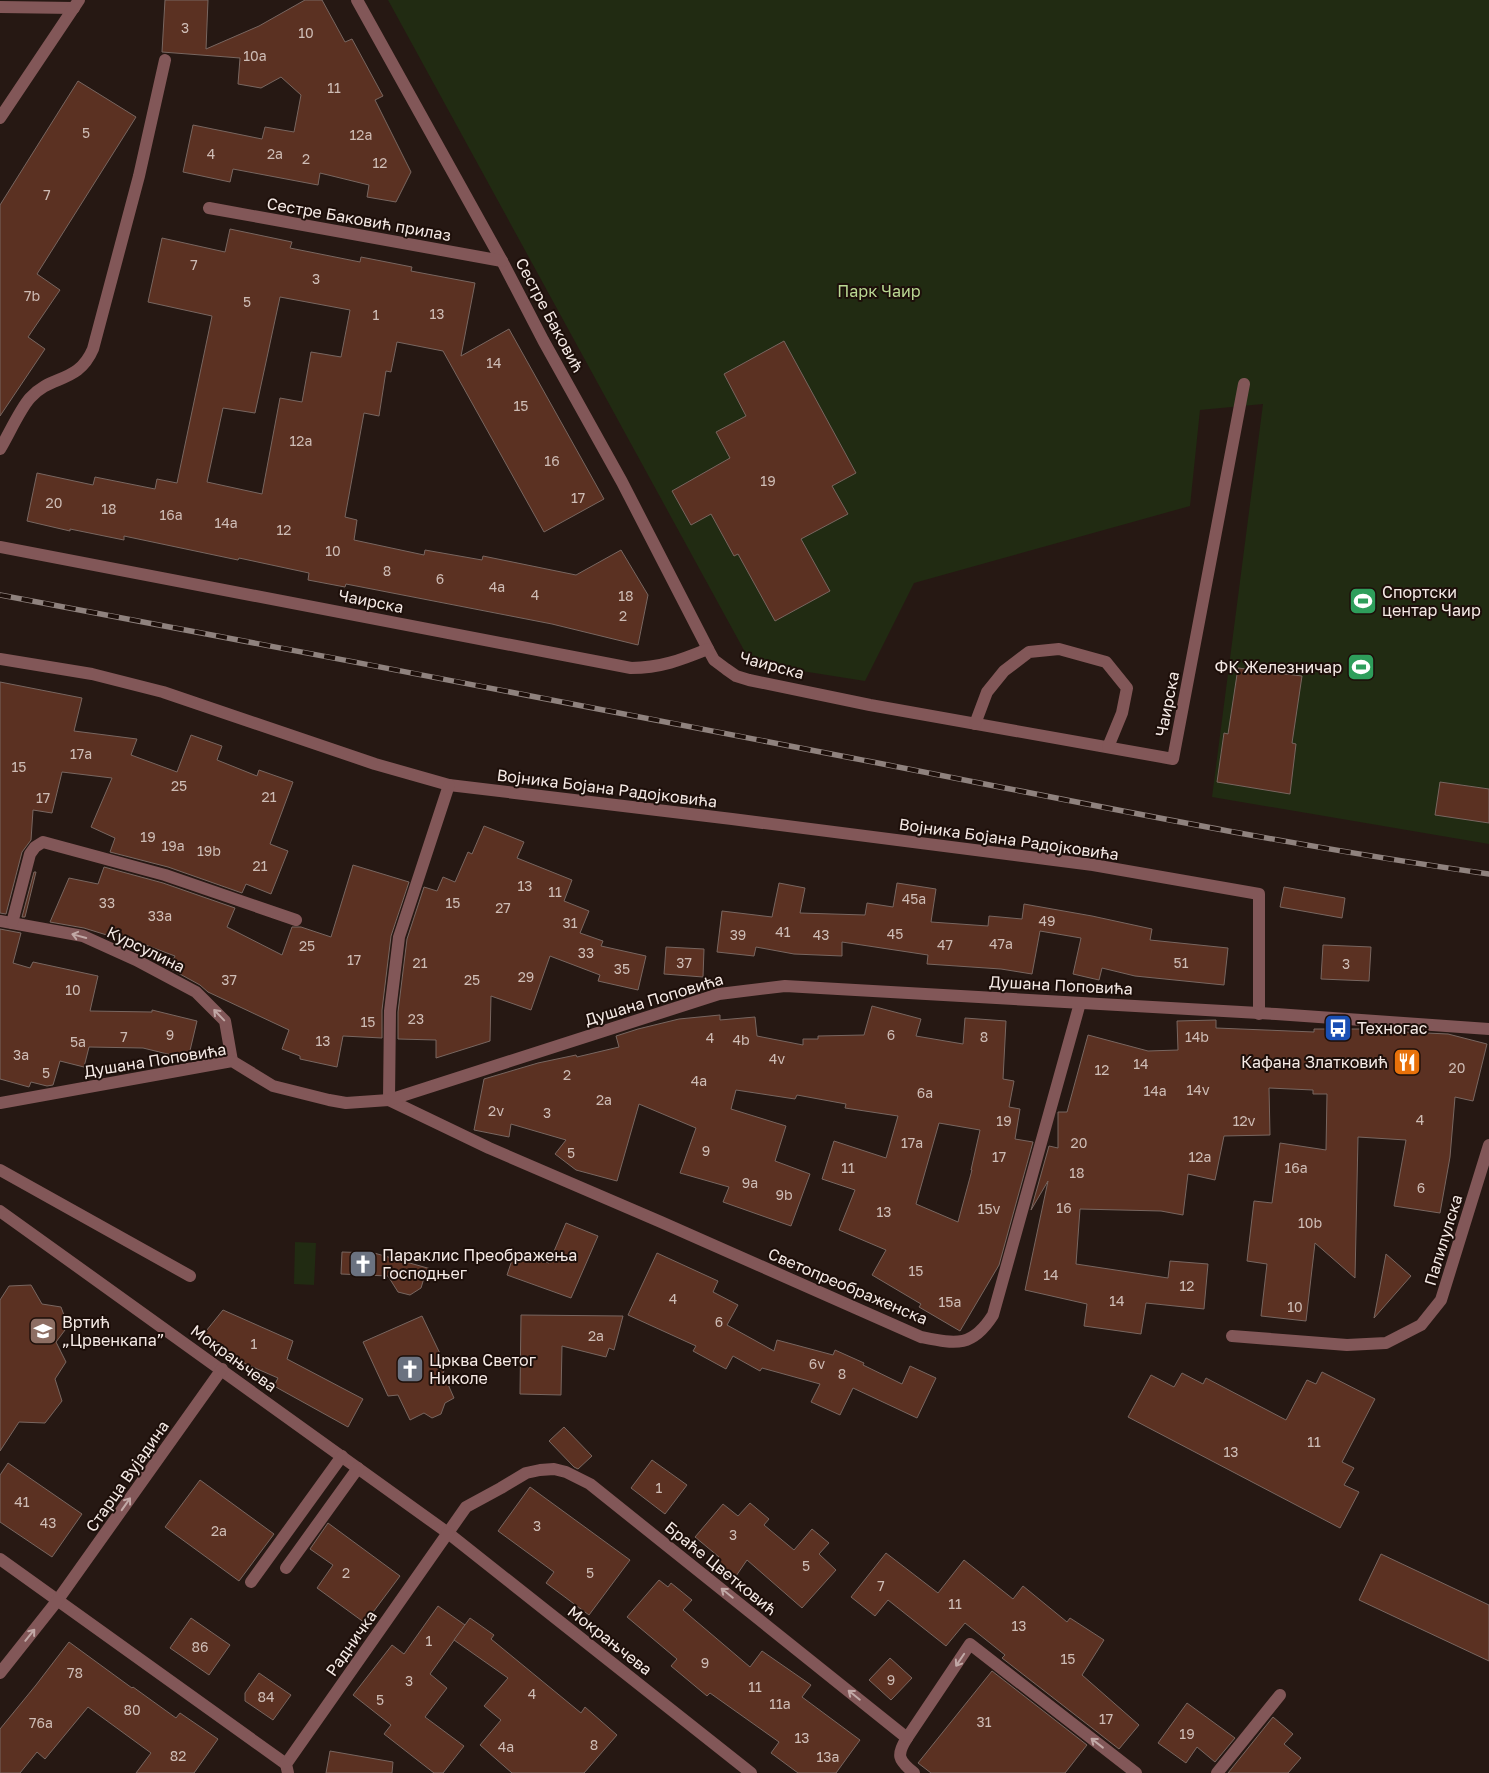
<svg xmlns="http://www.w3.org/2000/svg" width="1489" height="1773" viewBox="0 0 1489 1773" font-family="'Golos Text',sans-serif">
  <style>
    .green { fill: #212b12 }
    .building { fill: #5b3122; stroke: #786660; fill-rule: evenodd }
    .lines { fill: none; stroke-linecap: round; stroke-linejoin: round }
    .minor { stroke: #825758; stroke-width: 12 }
    .rail-casing { stroke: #8f827e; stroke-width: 5.5 }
    .rail { stroke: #1d0f0a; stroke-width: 4; stroke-dasharray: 11; stroke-linecap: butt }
    .oneway { stroke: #c1a8a6 }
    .labels { text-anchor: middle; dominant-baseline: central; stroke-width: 4; stroke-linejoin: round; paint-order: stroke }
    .number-label { font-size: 14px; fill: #cebcb5 }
    .street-label { font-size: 16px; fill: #f5eae6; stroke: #1d0f0a }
    .park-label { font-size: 16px; fill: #bad893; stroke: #1d0f0a }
    .poi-label { font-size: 16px; fill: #f5eae6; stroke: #1d0f0a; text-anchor: start }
  </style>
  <rect width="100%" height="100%" fill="#261813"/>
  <!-- green -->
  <g class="green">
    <path d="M388,0h1101v844l-277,-47 51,-393 -63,6 -10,96 -276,77 -49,98 -114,-18z"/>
    <path d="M295,1242l21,1 -2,42 -20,-1z"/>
  </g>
  <!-- building -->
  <g class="building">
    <path d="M165,0h43l-2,49 53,-23 46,-26h17l23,42 7,-3 31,57 -8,4 36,72 -15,30 -29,-5 2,-12 -49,-12 -2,12 -85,-16 -3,13 -47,-10 10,-47 69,14 3,-12 29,5 7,-37 -20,-18 -20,11 -23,-4 2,-26 -78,-6z"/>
    <path d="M78,81l58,36 -99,157 23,16 -32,47 17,12 -45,67v-211z"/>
    <path d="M230,229l62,13 -2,6 70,14 1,-5 51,10 -1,4 64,12 -14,73 48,-27 95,170 -60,33 -101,-181 -46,-9 -6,30 -5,-1 -7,45 -15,-3 -19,104 12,3 -3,20 70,15 1,-5 57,10 1,-4 93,19 45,-25 27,45 -10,50 -86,-21 -206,-40 -1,3 -37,-7 1,-7 -70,-15 -1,2 -114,-24v4l-54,-11v2l-43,-10 10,-48 56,12 2,-8 60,12 2,-10 20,4 35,-167 -64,-14 14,-64 63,14zM280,297l70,13 -9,47 -30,-5 -9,50 -22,-4 -18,96 -55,-12 16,-74 32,5z"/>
    <path d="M784,341l72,132 -24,13 16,28 -47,25 29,52 -55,30 -37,-67 -4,2 -23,-42 -20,11 -19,-34 58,-33 -14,-26 30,-16 -22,-42z"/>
    <path d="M1238,668l64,8 -10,67 4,1 -6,50 -73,-12 7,-49 4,1z"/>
    <path d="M0,682l82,16 -8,33 63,8 -6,16 46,17 14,-37 31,11 -5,14 40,16 2,-6 34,12 -23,62 18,7 -17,43 -25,-10 -4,9 -74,-26 -58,-15 5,-14 -24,-11 21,-49 -50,-6 -10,41 -19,-3 -2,30 -9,12 -16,62 -6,-1z"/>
    <path d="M1440,782l49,7v34l-54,-8z"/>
    <path d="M484,826l40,16 -7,16 55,22 -8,21 25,10 -9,22 23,8 -2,5 45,10 -8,34 -40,-9 2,-6 -50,-19 -19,54 -40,-14 -1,45 -54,17v-18l-38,-1v-27l9,-73 17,-52 13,4 6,-14 12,5 13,-30 4,2z"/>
    <path d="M353,865l56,17 -18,54 -9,74v28l-39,-2 -6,31 -37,-8v-3l-18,-7 7,-19 -81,-38 -8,-7 -31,-17 6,-12 -64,-24 -1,4 -26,-8 -34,-6 19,-44 29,6 6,-17 59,16 72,25 -8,19 55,28 10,-28h9l30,10z"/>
    <path d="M34,872h2l-11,45h-3z"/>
    <path d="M779,883l26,5 -5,25 65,2 2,-12 26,4 4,-24 39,6 -5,33 57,4 1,-10 33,3 2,-15 68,12 60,13 -2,11 78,8 -4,37 -89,-9 -33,-8 -3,12 -26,-6 8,-36 -41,-7 -8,43 -31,-5 -74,-5 1,-9 -86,-13v14l-48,-2 -38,-7 -2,9 -37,-4 5,-41 50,6z"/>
    <path d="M1284,887l61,11 -3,20 -62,-11z"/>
    <path d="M0,929l21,4 -8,30 17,5 3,-6 65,14 -8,35 62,1v-2l45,11 -9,38 -45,-11 -54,-1 -5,20 -24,-6 -7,24 -6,1 -16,-4 -2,5 -29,-8z"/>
    <path d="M1323,945l48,2 -2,34 -48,-2z"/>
    <path d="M666,947l38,2 -1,28 -39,-3z"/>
    <path d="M872,1006l49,13 -5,17 47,8 2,-26 41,3 -3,58 11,2 -5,26 11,2 -5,30 18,3 -34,123 -39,66 -41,-24 2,-3 -49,-29 14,-25 -47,-20 16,-40 -33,-11 12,-38 52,17 12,-42 -53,-8 1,-4 -49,-9 -2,4 -59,-9 -5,19 55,17 -11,35 35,13 -19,52 -68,-24 6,-15 -49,-14 16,-45 -57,-24 -22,77 -41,-11 -21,-16 11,-14 -55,-16 -2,13 -35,-7 10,-51 54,-16 38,-8 1,2 42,-10 -3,-11 22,-7 41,-10 41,-4v5l35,-3 2,19 46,9v-6h15v-3l46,-1zM939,1123l41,7 -9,40h1l-14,52 -42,-18z"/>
    <path d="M1216,1020v8l98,4v-3h64l4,1v1l66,3 39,10 -14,57 -18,-4 -5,60 -10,56 -46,-7 12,-66 -48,-3 -3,141 -40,-35 -9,78 -45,-5 6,-52 -20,-3 7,-60 18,2 8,-60 46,7 1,-56h-14v-4l-44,-2 1,47 -46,1 -9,44 -27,-6 -5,41 -22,-4 -81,-2 -4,55 92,14 2,-17 38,3 -4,45 -58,-6 -5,31 -57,-8 3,-22 -62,-14 23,-109 -17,29 18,-64 9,2v-36h9l21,-77 60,16 30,-1 -1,-29z"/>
    <path d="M566,1223l32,13 -27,62 -64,-23 8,-24 34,12z"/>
    <path d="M342,1252l32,1 57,16 -1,9h-6l-3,10 -11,7 -12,-3 -10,-16 -47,-2z"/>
    <path d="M657,1253l61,28 -5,11 25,13 -11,20 47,26 3,-11 56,15 2,-5 29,13 -1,2 39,19 8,-18 26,12 -19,40 -64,-30 -13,27 -29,-13 9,-18 -58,-16 -2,3 -27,-15 -7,13 -33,-18 3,-5 -68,-31z"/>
    <path d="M1386,1254l25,22 -37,42z"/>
    <path d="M31,1285l11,19 19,3 7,19 -12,16 10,20 -11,17 7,22 -17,22 -26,-1 -19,29v-151l9,-14z"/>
    <path d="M223,1310l70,31 -6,18 76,40 -15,28 -74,-41 4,-8 -32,-14 -44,-28z"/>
    <path d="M521,1315l102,1 -9,34 -5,-2 -3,9 -44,-11 -1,49 -41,-1z"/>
    <path d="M422,1316l24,50 -3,7 11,25 -9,5 -4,11 -9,4 -8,-5 -14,7 -12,-25 -10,1 -25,-54z"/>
    <path d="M1322,1372l53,27 -33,63 12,6 -10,17 15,7 -19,36 -212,-111 23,-42 23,12 8,-14 21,11 3,-6 80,42 21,-40 9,4z"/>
    <path d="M564,1427l28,29 -14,13 -4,-2 -25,-26z"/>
    <path d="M652,1460l35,25 -22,29 -34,-26z"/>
    <path d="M8,1463l74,51 -30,43 -52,-35v-47z"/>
    <path d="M200,1480l74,54 -35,47 -74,-54z"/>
    <path d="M530,1487l100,73 -41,55 -43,-32 8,-11 -56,-41z"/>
    <path d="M750,1503l19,16 -5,6 30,25 18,-21 17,14 -10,11 17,16 -34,38 -55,-48 -13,19 -21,-14 6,-8 -24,-20 28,-33 15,12z"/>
    <path d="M328,1523l72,53 -35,47 -48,-35 16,-23 -23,-16z"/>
    <path d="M886,1553l52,40 26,-33 49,39 10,-13 44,36 3,-4 34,22 -22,35 57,50 -20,24 -117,-91 3,-3 -40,-32 -19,23 -58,-46 -13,16 -24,-19z"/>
    <path d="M1381,1554l108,51v56l-130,-61z"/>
    <path d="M659,1580l9,7 3,-4 21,17 -9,10 67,57 12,-16 49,34 -9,12 58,43 -24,33h-38l-27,-20 8,-11 -69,-49 -3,3 -36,-30 6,-7 -50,-42z"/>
    <path d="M438,1606l27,19 -35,49 17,14 -22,29 39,29 -21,27h-9l-50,-39 7,-9 -38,-30 39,-50 12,9z"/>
    <path d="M191,1618l39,27 -21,30 -39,-27z"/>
    <path d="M470,1618l24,17 -3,4 90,74 4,-6 32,28 -33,38h-72l-32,-28 21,-25 -17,-14 24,-28 -54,-38z"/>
    <path d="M69,1642l63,46 1,-1 43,31 4,-5 38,26 -24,34h-58l15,-20 -63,-46 -43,52 -8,-7 -17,21h-20v-44l36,-44z"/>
    <path d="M890,1658l22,20 -21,22 -22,-20z"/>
    <path d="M992,1671l95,74 -22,28h-134l-13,-10z"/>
    <path d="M259,1673l32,22 -18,25 -28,-19v-8z"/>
    <path d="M1187,1703l48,35 -20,24 -18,-15 -11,16 -28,-20z"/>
    <path d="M1273,1717l20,17 -9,10 17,14 -13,15h-60z"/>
    <path d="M330,1751l63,11 -1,11h-66z"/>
  </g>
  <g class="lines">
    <!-- minor -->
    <g class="minor">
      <path d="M357,0l145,261 41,79 79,142 86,167 6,11 12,9 10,7 13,4 121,25 303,54 71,-375"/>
      <path d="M0,7l74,1"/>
      <path d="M0,118l79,-118"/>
      <path d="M209,208l293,53"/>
      <path d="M0,449c8,-13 20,-40 30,-51 21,-24 48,-14 63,-49l46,-173 26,-116"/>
      <path d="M0,547l631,121c29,0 50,-8 77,-19"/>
      <path d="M0,659l92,15 71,18 212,72 74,21 283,34 361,46 166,29v120"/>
      <path d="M975,724l12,-32 17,-21 25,-19 30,-3 47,13 21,26 -5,25 -14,34"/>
      <path d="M0,921l83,15 53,24 60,32 29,29 7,40"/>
      <path d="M12,923l18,-69 5,-7 8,-5 122,33 131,45"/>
      <path d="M389,1100l100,48 172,74 260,115c35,7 51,11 72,-22l87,-312"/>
      <path d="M389,1100l1,-89 9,-74 50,-152"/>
      <path d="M0,1103l232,-42 41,25 56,14 17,3 43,-3 330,-106 66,-8 491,28 213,15"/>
      <path d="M0,1170l190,106"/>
      <path d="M0,1211l448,322 303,240"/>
      <path d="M1232,1336l115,9 39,-2 35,-18 20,-25 48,-155"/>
      <path d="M0,1559l286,205"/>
      <path d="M286,1568l72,-100"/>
      <path d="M251,1582l91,-126"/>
      <path d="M0,1673l57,-72 165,-232"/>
      <path d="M907,1738c-11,17 -9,22 7,35"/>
      <path d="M288,1773l-2,-9 180,-257 35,-19 25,-15 14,-3 14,-1 12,3 24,12 317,254 63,-94 166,129"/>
      <path d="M1217,1773l63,-78"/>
    </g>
    <!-- rail casing -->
    <g class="rail-casing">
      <path id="rail" d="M0,595c284,53 569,108 852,163 212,41 424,86 637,116"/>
    </g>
    <!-- rail -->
    <use href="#rail" class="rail"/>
  </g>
  <!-- one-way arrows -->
  <defs><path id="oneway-shaft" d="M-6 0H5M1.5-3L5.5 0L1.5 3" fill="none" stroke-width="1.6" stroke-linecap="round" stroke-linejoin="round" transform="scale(1.25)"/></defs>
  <g class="oneway">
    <use href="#oneway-shaft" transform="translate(79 936) rotate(-165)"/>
    <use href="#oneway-shaft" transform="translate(219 1015) rotate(-134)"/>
    <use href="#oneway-shaft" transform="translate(126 1504) rotate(-55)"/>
    <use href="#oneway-shaft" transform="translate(727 1593) rotate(-141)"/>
    <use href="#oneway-shaft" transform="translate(30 1635) rotate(-51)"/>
    <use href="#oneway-shaft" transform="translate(960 1660) rotate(124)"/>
    <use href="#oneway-shaft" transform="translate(854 1695) rotate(-141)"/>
    <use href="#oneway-shaft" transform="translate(1097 1743) rotate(-142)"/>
  </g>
  <!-- icons -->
  <defs>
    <g id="stadium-square" transform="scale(1.4375)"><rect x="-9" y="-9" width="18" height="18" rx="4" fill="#2e9e5b" stroke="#1d0f0a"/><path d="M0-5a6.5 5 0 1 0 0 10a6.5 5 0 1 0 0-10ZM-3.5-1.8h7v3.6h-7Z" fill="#fff"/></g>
    <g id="bus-square" transform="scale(1.4375)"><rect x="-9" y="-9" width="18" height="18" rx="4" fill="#1a4fb4" stroke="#1d0f0a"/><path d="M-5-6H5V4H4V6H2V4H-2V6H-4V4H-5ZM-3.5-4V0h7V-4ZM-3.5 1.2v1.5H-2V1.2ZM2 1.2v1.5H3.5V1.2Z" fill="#fff"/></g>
    <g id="restaurant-square" transform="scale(1.4375)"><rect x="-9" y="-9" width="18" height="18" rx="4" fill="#e8710a" stroke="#1d0f0a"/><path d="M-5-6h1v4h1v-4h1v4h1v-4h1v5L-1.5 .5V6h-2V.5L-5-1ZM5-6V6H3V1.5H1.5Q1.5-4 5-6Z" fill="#fff"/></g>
    <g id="church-square" transform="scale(1.4375)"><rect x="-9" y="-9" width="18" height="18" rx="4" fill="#6b7280" stroke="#1d0f0a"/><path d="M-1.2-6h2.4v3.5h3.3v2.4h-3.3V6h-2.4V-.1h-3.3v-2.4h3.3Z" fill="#fff"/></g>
    <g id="school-square" transform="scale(1.4375)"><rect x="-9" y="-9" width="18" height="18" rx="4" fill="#8d6e63" stroke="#1d0f0a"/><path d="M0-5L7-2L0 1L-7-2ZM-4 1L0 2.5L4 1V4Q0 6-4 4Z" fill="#fff"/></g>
  </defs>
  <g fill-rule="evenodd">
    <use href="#stadium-square" x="1363" y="601"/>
    <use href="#stadium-square" x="1361" y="667"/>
    <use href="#bus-square" x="1338" y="1028"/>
    <use href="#restaurant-square" x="1407" y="1062"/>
    <use href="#church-square" x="363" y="1264"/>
    <use href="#school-square" x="43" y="1331"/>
    <use href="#church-square" x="410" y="1369"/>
  </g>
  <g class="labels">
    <!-- number labels -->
    <g class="number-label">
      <text x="185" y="27">3</text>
      <text x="306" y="32">10</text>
      <text x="255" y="55">10a</text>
      <text x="334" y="87">11</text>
      <text x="86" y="132">5</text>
      <text x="361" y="134">12a</text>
      <text x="211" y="153">4</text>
      <text x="275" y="153">2a</text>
      <text x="306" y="158">2</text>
      <text x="380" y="162">12</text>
      <text x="47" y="194">7</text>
      <text x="194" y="264">7</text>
      <text x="316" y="278">3</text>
      <text x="32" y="295">7b</text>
      <text x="247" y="301">5</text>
      <text x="437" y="313">13</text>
      <text x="376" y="314">1</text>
      <text x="494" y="362">14</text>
      <text x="521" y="405">15</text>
      <text x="301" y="440">12a</text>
      <text x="552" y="460">16</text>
      <text x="768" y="480">19</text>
      <text x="578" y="497">17</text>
      <text x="54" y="502">20</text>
      <text x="109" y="508">18</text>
      <text x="171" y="514">16a</text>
      <text x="226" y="522">14a</text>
      <text x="284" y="529">12</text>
      <text x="333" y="550">10</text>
      <text x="387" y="570">8</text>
      <text x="440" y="578">6</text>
      <text x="497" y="586">4a</text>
      <text x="535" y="594">4</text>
      <text x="626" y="595">18</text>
      <text x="623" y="615">2</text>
      <text x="81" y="753">17a</text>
      <text x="19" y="766">15</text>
      <text x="179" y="785">25</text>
      <text x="269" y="796">21</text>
      <text x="43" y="797">17</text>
      <text x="148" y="836">19</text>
      <text x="173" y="845">19a</text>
      <text x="209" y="850">19b</text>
      <text x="260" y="865">21</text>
      <text x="525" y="885">13</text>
      <text x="555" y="891">11</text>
      <text x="914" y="898">45a</text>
      <text x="107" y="902">33</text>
      <text x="453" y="902">15</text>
      <text x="503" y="907">27</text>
      <text x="160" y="915">33a</text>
      <text x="1047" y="920">49</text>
      <text x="570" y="922">31</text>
      <text x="783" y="931">41</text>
      <text x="895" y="933">45</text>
      <text x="738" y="934">39</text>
      <text x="821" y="934">43</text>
      <text x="1001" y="943">47a</text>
      <text x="945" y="944">47</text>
      <text x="307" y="945">25</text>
      <text x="586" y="952">33</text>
      <text x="354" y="959">17</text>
      <text x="420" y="962">21</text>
      <text x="684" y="962">37</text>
      <text x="1181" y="962">51</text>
      <text x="1346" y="963">3</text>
      <text x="622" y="968">35</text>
      <text x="526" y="976">29</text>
      <text x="229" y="979">37</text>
      <text x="472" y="979">25</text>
      <text x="73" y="989">10</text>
      <text x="416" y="1018">23</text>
      <text x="368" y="1021">15</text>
      <text x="170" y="1034">9</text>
      <text x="891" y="1034">6</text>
      <text x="124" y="1036">7</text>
      <text x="984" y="1036">8</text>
      <text x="1197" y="1036">14b</text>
      <text x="710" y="1037">4</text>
      <text x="741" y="1039">4b</text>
      <text x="323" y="1040">13</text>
      <text x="78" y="1041">5a</text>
      <text x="21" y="1054">3a</text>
      <text x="777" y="1058">4v</text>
      <text x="1141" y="1063">14</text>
      <text x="1457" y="1067">20</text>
      <text x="1102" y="1069">12</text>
      <text x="46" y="1072">5</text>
      <text x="567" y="1074">2</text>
      <text x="699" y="1080">4a</text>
      <text x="1198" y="1089">14v</text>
      <text x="1155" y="1090">14a</text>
      <text x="925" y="1092">6a</text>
      <text x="604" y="1099">2a</text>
      <text x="496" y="1110">2v</text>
      <text x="547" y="1112">3</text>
      <text x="1420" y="1119">4</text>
      <text x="1004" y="1120">19</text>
      <text x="1244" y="1120">12v</text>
      <text x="912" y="1142">17a</text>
      <text x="1079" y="1142">20</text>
      <text x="706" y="1150">9</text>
      <text x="571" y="1152">5</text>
      <text x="999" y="1156">17</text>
      <text x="1200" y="1156">12a</text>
      <text x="848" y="1167">11</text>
      <text x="1296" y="1167">16a</text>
      <text x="1077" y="1172">18</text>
      <text x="750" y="1182">9a</text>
      <text x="1421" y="1187">6</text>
      <text x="784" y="1194">9b</text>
      <text x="1064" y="1207">16</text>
      <text x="989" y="1208">15v</text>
      <text x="884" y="1211">13</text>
      <text x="1310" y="1222">10b</text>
      <text x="916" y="1270">15</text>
      <text x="1051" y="1274">14</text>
      <text x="1187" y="1285">12</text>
      <text x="673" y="1298">4</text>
      <text x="1117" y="1300">14</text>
      <text x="950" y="1301">15a</text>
      <text x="1295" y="1306">10</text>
      <text x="719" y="1321">6</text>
      <text x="596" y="1335">2a</text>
      <text x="254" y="1343">1</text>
      <text x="817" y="1363">6v</text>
      <text x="842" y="1373">8</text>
      <text x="1314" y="1441">11</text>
      <text x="1231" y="1451">13</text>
      <text x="659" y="1487">1</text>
      <text x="22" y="1501">41</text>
      <text x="48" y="1522">43</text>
      <text x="537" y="1525">3</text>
      <text x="219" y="1530">2a</text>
      <text x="733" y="1534">3</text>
      <text x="806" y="1565">5</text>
      <text x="346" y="1572">2</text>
      <text x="590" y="1572">5</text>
      <text x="881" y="1585">7</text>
      <text x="955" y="1603">11</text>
      <text x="1019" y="1625">13</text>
      <text x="429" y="1640">1</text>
      <text x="200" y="1646">86</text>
      <text x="1068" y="1658">15</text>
      <text x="705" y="1662">9</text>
      <text x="75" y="1672">78</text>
      <text x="891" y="1679">9</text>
      <text x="409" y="1680">3</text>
      <text x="755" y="1686">11</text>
      <text x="532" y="1693">4</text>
      <text x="266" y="1696">84</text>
      <text x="380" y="1699">5</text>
      <text x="780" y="1703">11a</text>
      <text x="132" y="1709">80</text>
      <text x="1106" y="1718">17</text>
      <text x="984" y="1721">31</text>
      <text x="41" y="1722">76a</text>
      <text x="1187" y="1733">19</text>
      <text x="802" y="1737">13</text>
      <text x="594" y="1744">8</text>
      <text x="506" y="1746">4a</text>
      <text x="178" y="1755">82</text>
      <text x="828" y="1756">13a</text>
    </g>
    <!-- street labels -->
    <g class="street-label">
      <text transform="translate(359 219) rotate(10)">Сестре Баковић прилаз</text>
      <text transform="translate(550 315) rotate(62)">Сестре Баковић</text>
      <text transform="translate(371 601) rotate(11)">Чаирска</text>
      <text transform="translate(772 665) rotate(15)">Чаирска</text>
      <text transform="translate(1167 704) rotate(-79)">Чаирска</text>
      <text transform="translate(607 788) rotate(7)">Војника Бојана Радојковића</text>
      <text transform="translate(1009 839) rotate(8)">Војника Бојана Радојковића</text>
      <text transform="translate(146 949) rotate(26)">Курсулина</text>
      <text transform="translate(1061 985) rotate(3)">Душана Поповића</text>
      <text transform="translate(654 999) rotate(-17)">Душана Поповића</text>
      <text transform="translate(155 1060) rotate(-9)">Душана Поповића</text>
      <text transform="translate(1443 1240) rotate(-73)">Палилулска</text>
      <text transform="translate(848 1286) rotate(23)">Светопреображенска</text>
      <text transform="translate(234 1358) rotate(36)">Мокрањчева</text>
      <text transform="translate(127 1476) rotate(-55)">Старца Вујадина</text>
      <text transform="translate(721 1568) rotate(39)">Браће Цветковић</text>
      <text transform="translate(610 1640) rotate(38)">Мокрањчева</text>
      <text transform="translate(351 1643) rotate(-55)">Радничка</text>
    </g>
    <!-- park labels -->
    <g class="park-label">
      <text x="879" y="291">Парк Чаир</text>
    </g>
    <!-- poi labels -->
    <g class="poi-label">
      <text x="1382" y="592">Спортски<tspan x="1382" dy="18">центар Чаир</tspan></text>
      <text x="1342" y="667" text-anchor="end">ФК Железничар</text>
      <text x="1357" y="1028">Техногас</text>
      <text x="1388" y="1062" text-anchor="end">Кафана Златковић</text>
      <text x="382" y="1255">Параклис Преображења<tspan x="382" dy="18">Господњег</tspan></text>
      <text x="62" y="1322">Вртић<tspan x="62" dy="18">„Црвенкапа”</tspan></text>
      <text x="429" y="1360">Црква Светог<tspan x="429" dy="18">Николе</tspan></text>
    </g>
  </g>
</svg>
